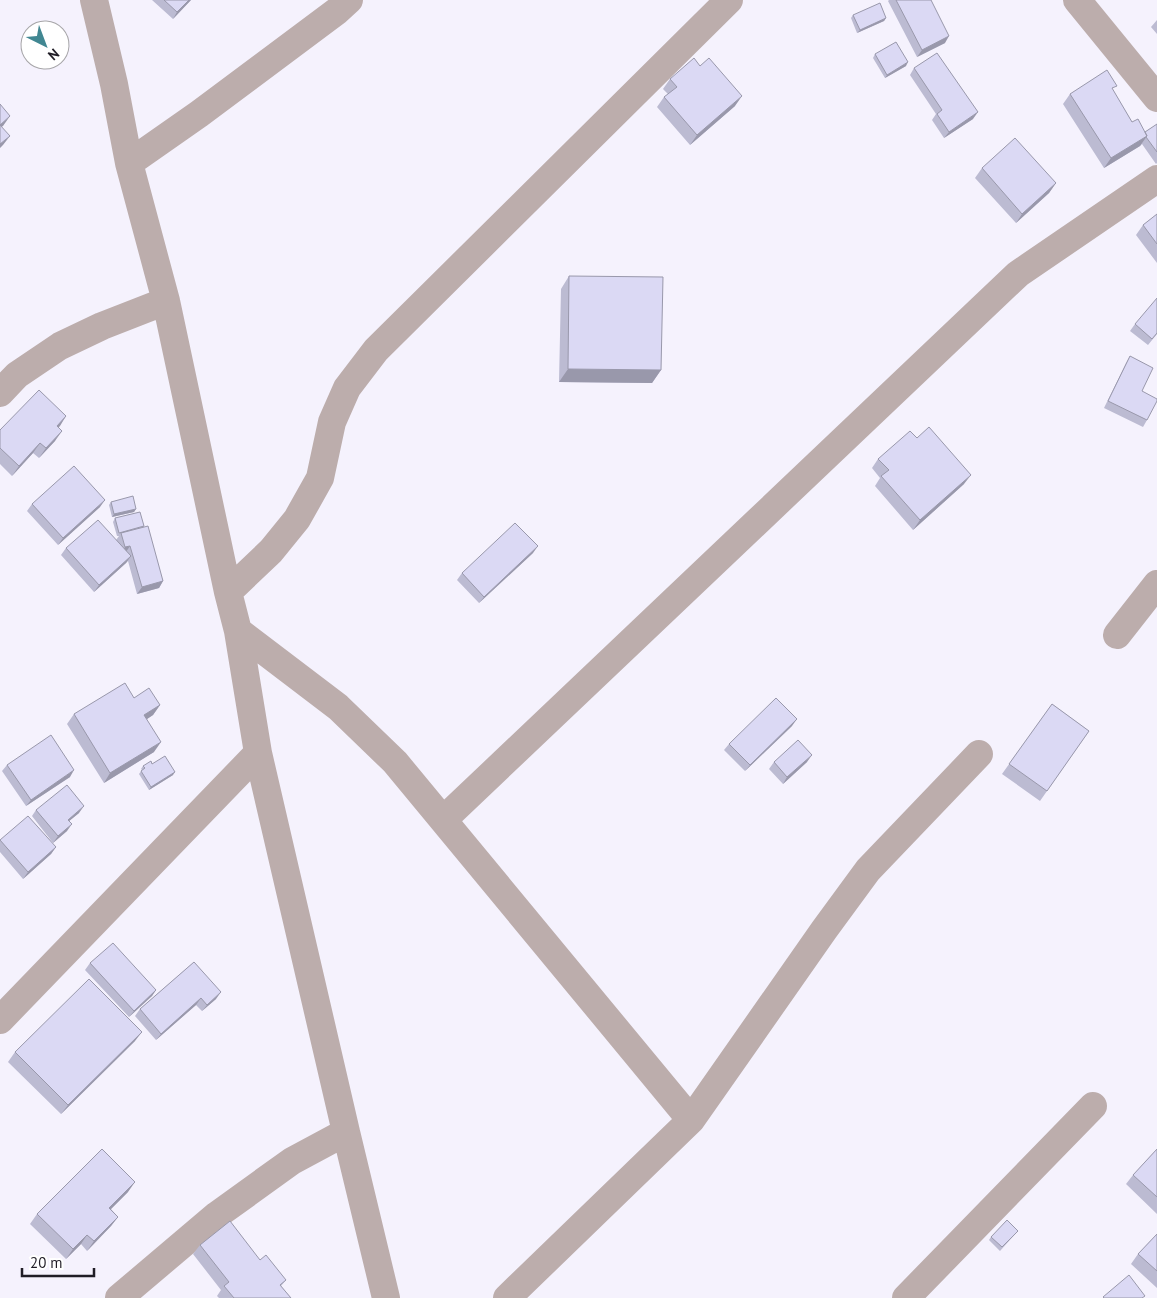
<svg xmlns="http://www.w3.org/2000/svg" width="1157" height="1298" font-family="'PT Sans',sans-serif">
  <rect width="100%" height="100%" fill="#f5f2fd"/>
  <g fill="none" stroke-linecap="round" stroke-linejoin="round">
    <path stroke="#bcadac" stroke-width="28" d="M94,0l20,84 15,79 37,138 62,291 10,39 20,122 88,379 40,166
      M1077,0l80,98
      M129,163l70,-49 138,-103 12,-11
      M0,393l17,-18 43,-29 42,-20 64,-25
      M228,592l43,-41 26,-32 23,-41 12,-56 15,-34 29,-38 353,-350
      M238,631l100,76 57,55 296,358
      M1117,635l40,-51
      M443,820l575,-546 139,-95
      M0,1020l258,-267
      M119,1298l98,-83 75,-54 54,-29
      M507,1298l184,-178 133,-190 44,-60 111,-116
      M906,1298l187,-192"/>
  </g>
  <path fill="#bcbbd2" d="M152,0h39l-18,19z
    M889,0h42l14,43 -28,14 -29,-56z
    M853,15l33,3 -2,3 -27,12 -6,-15z
    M1157,20v14l-6,-7z
    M875,54l31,12 -21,12 -12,-20z
    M700,66l35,40 -45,39 -33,-38 7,-10 4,-3 -5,-5 7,-10z
    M914,68l59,51 -29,19 -12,-18 4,-6 -26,-39z
    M1113,91l19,31 13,10 12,-8v39l-1,1 -14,-20 -2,2 -36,22 -41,-64 7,-10z
    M982,168l74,15 -7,10 -33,30 -41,-45z
    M1157,214v49l-21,-28 7,-10z
    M569,276l92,94 -9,13 -93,-1 2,-93z
    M1135,324l22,10 -9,11 -18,-14z
    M1130,356l12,35 5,29 -4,7 -39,-19 22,-45z
    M66,416l-8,11 -3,14 -16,17 -6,-5 -21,23 -12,-12v-34z
    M917,438l47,46 -51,46 -38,-44 5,-8 -8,-10 6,-9z
    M111,502l25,7 -2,3 -22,5 -3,-12z
    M32,504l68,3 -42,38 -31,-34z
    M115,518l29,8 19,55 -4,7 -22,6 -9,-33 -2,2 -32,29 -33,-37 5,-7 50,-8 3,-4h-2l-4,-14z
    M533,553l-54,50 -22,-23 5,-7z
    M134,698l26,7 -7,10 -6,4 7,33 -50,31 -37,-59 7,-10z
    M1052,704l37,27 -49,70 -38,-27z
    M792,726l-47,45 -21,-21 5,-6z
    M774,762h33l-24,22 -14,-15z
    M7,765l63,12 -44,29 -24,-35z
    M143,766l30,9 -24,15 -10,-16 3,-4 -1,-1z
    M36,810l43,3 -10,8 -2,10 -14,12 -21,-27z
    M0,840l56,7 -5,7 -28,25 -23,-27z
    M194,962l22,37 -14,12 -6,-6 -40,35 -21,-24 5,-7z
    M90,963l66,27 -4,6 -23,21 -44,-47z
    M135,1041l-74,73 -53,-52 7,-10z
    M1157,1149v65l-31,-30 7,-9z
    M128,1192l-17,17 7,8 -7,9 -24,25 -6,-7 -15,15 -36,-35 7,-10z
    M1018,1231l-18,20 -11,-11 2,-3z
    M1157,1234v54l-26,-24 7,-10z
    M200,1245l60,15 26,20 -5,6 10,12h-72l-2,-2 4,-6 -28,-36z"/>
  <path fill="#9998ab" d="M189,0h2l-18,19 4,-7z
    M886,18l-2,3 -27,12 3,-3z
    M949,36l-4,7 -28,14 5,-7z
    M908,62l-2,4 -21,12 2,-3z
    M742,96l-7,10 -45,39 7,-10z
    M978,112l-5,7 -29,19 5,-6z
    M10,116l-7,10 -3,2v-3z
    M10,136l-7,9 -3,3v-4z
    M1147,136l-7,10 -36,22 7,-10z
    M1056,183l-7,10 -33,30 6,-9z
    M568,369l93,1 -9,13 -93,-1z
    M66,416l-6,10 -10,10 7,-10z
    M62,431l-7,10 -16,17 7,-10z
    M40,443l-7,10 -21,23 7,-10z
    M971,475l-7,9 -51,46 7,-10z
    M105,500l-5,7 -42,38 5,-7z
    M136,509l-2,3 -22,5 2,-3z
    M130,546l-4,6 -6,2 5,-7z
    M538,546l-5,7 -54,50 5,-6z
    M131,556l-5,7 -32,29 5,-7z
    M163,581l-4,7 -22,6 5,-7z
    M160,705l-7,10 -15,10 6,-10z
    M797,719l-5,7 -47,45 5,-6z
    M161,742l-7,10 -50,31 6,-10z
    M812,755l-5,7 -24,22 4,-7z
    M74,770l-4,7 -44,29 5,-6z
    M175,772l-2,3 -24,15 2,-3z
    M84,806l-5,7 -16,13 5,-6z
    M72,824l-5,7 -14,12 5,-7z
    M56,847l-5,7 -28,25 5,-7z
    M156,990l-4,6 -23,21 5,-6z
    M221,992l-5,7 -14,12 5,-6z
    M201,998l-5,7 -40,35 5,-6z
    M142,1032l-7,9 -74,73 7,-9z
    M135,1182l-7,10 -26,26 7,-10z
    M118,1217l-7,9 -24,25 7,-10z
    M87,1235l-6,9 -15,15 7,-10z"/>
  <path fill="#dbd9f4" stroke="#9998ab" d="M164,0h25l-12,12z
    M896,0h35l18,36 -27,14z
    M880,3l6,15 -26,12 -7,-15z
    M896,42l12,20 -21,13 -12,-21z
    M937,53l41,59 -29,20 -12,-18 5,-4 -28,-42z
    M694,58l6,8 9,-8 33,38 -45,39 -33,-38 13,-10 -7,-8z
    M1107,70l10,16 -5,2 20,34 6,-3 9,17 -36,22 -41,-64z
    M0,104l10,12 -10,9z
    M1157,124v28l-11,-15 1,-1 -2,-4z
    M0,125l10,11 -10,8z
    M1015,138l41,45 -34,31 -40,-46z
    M1157,214v30l-14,-19z
    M569,276l94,1 -2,93 -93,-1z
    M1157,298v35l-5,6 -17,-15z
    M1130,356l23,12 -11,23 15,8v2l-10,19 -39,-19z
    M39,390l27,26 -9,10 5,5 -16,17 -6,-5 -21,23 -19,-18v-18z
    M929,427l42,48 -51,45 -39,-44 8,-6 -11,-11 32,-28 7,7z
    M74,466l31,34 -42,38 -31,-34z
    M133,496l3,13 -22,5 -3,-12z
    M140,512l4,14 -25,7 -4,-15z
    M98,520l33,36 -32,29 -33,-37z
    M515,523l23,23 -54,51 -22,-24z
    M148,526l15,55 -21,6 -12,-41 -5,1 -4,-14z
    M125,683l9,15 15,-10 11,17 -16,10 17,27 -51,31 -36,-59z
    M776,698l21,21 -47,46 -21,-21z
    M1052,704l37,27 -42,60 -38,-27z
    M51,735l23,35 -43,30 -24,-35z
    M798,740l14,15 -25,22 -13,-15z
    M165,756l10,16 -24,15 -10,-16 4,-3 -2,-2 8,-5 1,3z
    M67,785l17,21 -16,14 4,4 -14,12 -22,-26z
    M28,816l28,31 -28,25 -28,-32z
    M113,943l43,47 -22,21 -44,-48z
    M194,962l27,30 -14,13 -6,-7 -40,36 -21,-25z
    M89,979l53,53 -74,73 -53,-53z
    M102,1149l33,33 -26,26 9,9 -24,24 -7,-6 -14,14 -36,-35z
    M1157,1149v48l-24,-22z
    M1007,1220l11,11 -16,16 -11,-10z
    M230,1221l30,39 6,-5 20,25 -6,5 11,13h-57l-10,-12 5,-4 -29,-37z
    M1157,1234v37l-19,-17z
    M1129,1275l16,21 -3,2h-38l-1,-1z"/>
  <g transform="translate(45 45) rotate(138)"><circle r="24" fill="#ffffff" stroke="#a6a5a8"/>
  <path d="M0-4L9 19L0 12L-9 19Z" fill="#418792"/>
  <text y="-8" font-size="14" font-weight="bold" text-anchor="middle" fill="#201d26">N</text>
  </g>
  <path d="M22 1268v8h72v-8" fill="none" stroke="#201d26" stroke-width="2.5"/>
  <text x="30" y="1268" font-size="15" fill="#201d26" stroke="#ffffff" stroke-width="4" paint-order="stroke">20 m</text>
</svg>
